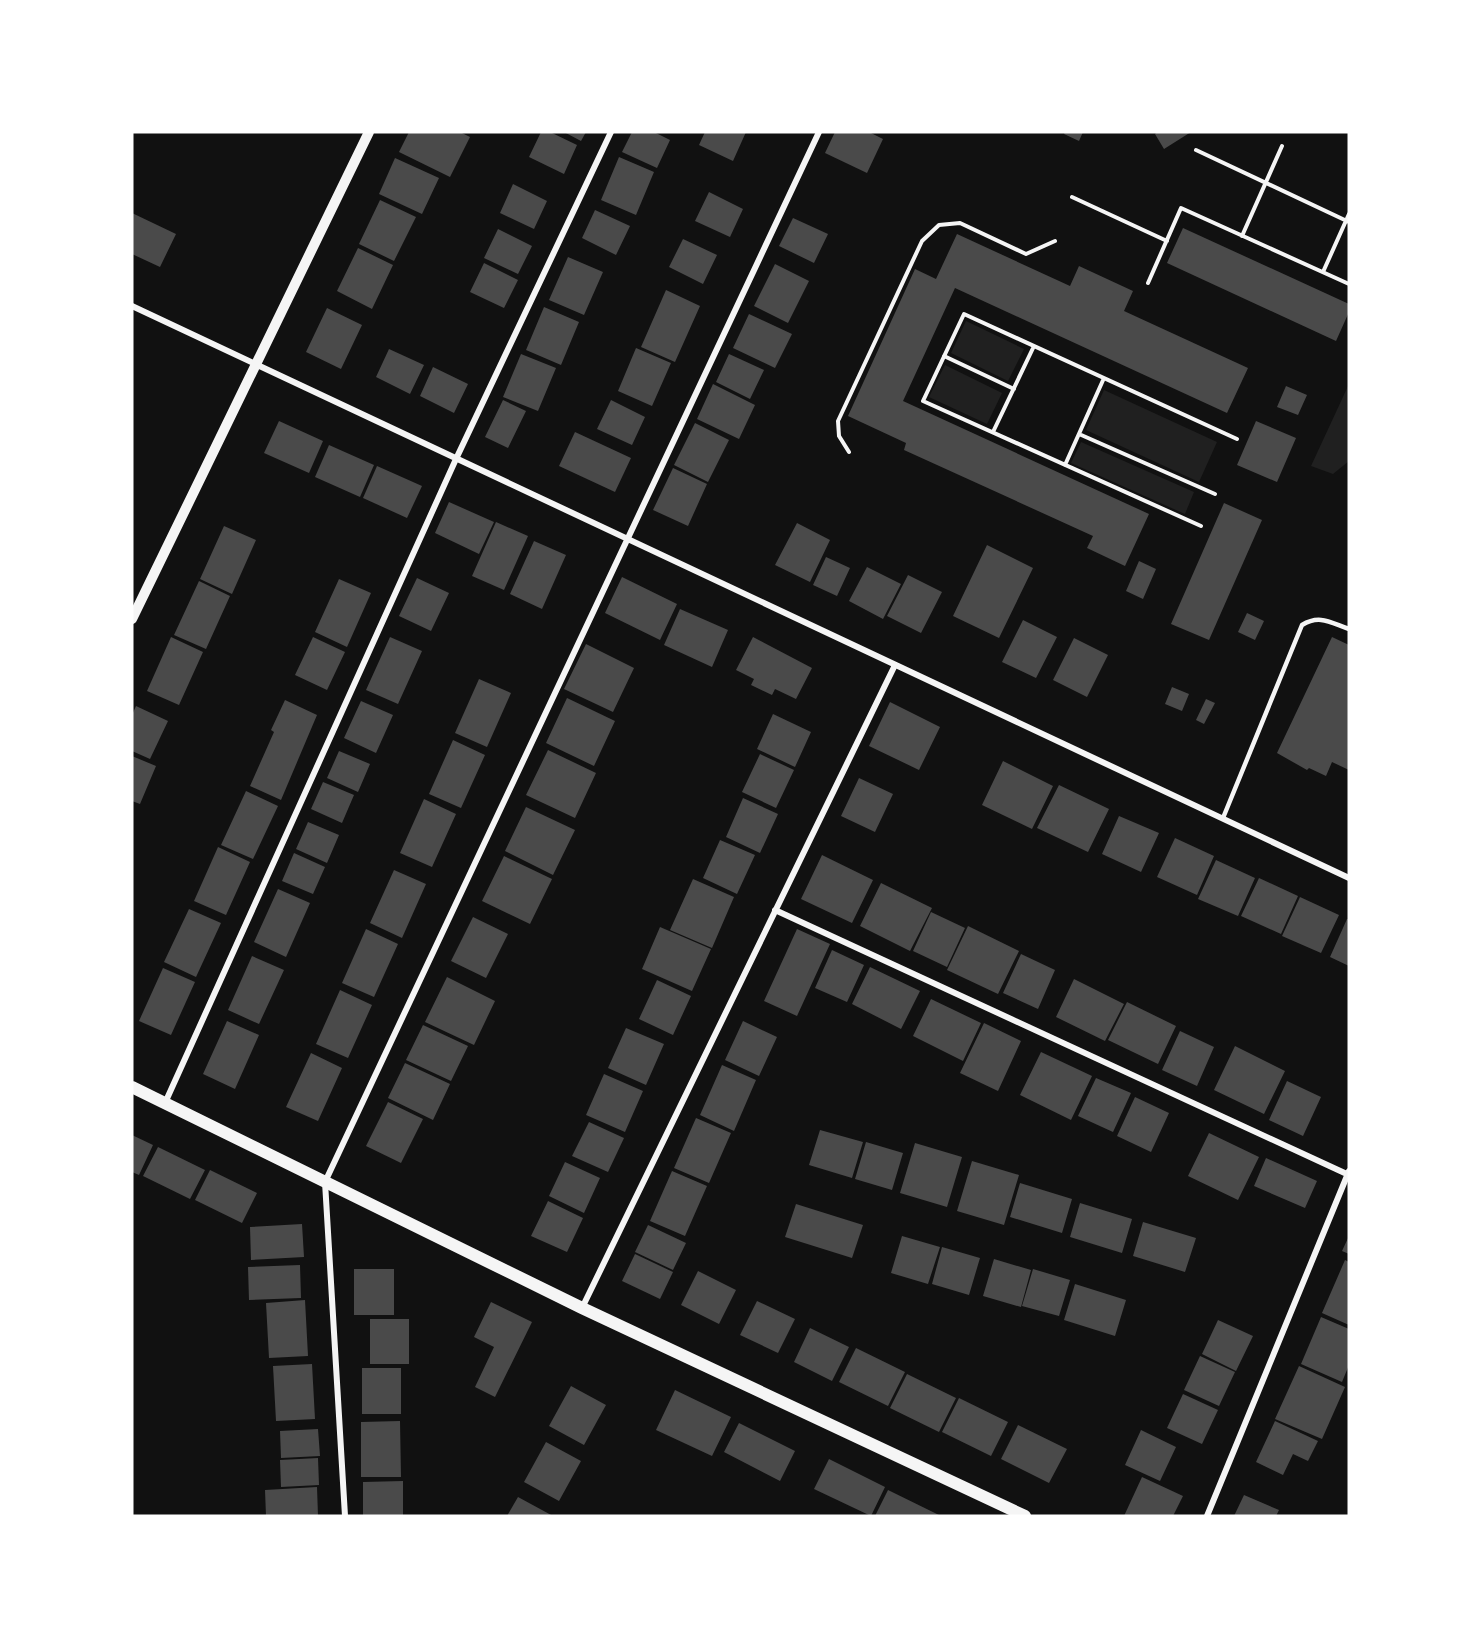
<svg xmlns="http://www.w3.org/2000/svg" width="1481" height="1648" font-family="Barlow,sans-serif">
  <rect width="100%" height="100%" fill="#111"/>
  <path fill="#202020" d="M966,321l58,28 -16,32 -57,-28z
    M945,365l57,28 -15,31 -58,-27z
    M1349,384v77l-16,13 -22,-8z
    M1104,390l113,52 -18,40 -113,-52z
    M1081,442l113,50 -9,22 -114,-51z"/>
  <path fill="#4a4a4a" d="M409,132h51l10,5 -20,40 -51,-25z
    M541,132h9l27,13 -13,29 -35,-17z
    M564,132h22l-5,9z
    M632,132h22l16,8 -13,28 -35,-16z
    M705,132h41l-13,29 -34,-16z
    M835,132h34l14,7 -16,34 -42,-20z
    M1065,132h18l-4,9 -15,-7z
    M1157,132h34l-27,17 -9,-15z
    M619,157l35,15 -18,43 -35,-15z
    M395,158l44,20 -17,36 -43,-20z
    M513,184l34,17 -13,28 -34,-16z
    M709,192l34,17 -13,28 -35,-16z
    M380,200l36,17 -22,44 -35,-17z
    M595,210l35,16 -14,29 -34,-17z
    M132,213l44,21 -16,33 -28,-13z
    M793,218l35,16 -14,29 -35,-17z
    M1183,228l166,76v8l-13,29 -169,-78z
    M498,229l34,17 -14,28 -34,-16z
    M957,234l113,52 9,-20 54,25 -9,20 124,57 -21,45 -272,-125 -52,113 246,113 -24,52 -38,-18 6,-12 -189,-86 2,-7 -58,-27 67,-147 21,10z
    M683,239l34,16 -14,29 -34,-17z
    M358,248l35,17 -21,44 -35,-18z
    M568,257l35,15 -19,43 -35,-15z
    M484,263l34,17 -14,28 -34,-16z
    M775,264l34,17 -21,42 -34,-17z
    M666,290l34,16 -25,56 -34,-15z
    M544,307l35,15 -18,43 -35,-15z
    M327,308l35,17 -21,44 -35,-17z
    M749,314l43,20 -17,34 -42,-20z
    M636,348l35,15 -19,43 -34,-15z
    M389,349l35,16 -14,29 -34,-17z
    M521,354l35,14 -18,43 -35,-14z
    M729,354l35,16 -14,29 -34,-17z
    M433,367l35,17 -14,29 -34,-17z
    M713,384l42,21 -16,34 -42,-20z
    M1286,386l21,9 -9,20 -21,-8z
    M503,400l23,11 -18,37 -23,-11z
    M611,400l34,17 -13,28 -35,-16z
    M279,421l44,20 -14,32 -45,-20z
    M1256,421l40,17 -19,44 -40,-17z
    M695,423l34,17 -21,42 -34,-17z
    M575,432l56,26 -16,34 -56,-26z
    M329,445l45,20 -14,32 -45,-20z
    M377,466l45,20 -15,32 -44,-20z
    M673,468l34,16 -19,42 -35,-16z
    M449,502l45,20 -15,32 -44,-21z
    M1224,503l38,17 -53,120 -38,-16z
    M496,522l32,14 -24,54 -32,-14z
    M797,523l33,17 -20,42 -35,-17z
    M224,526l32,14 -24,54 -32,-15z
    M534,541l32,14 -24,54 -32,-15z
    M987,545l46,23 -34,70 -46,-22z
    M826,557l24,11 -13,28 -24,-11z
    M1139,561l17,8 -13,30 -17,-8z
    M867,567l34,17 -18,35 -34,-18z
    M908,575l34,17 -21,41 -34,-17z
    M622,577l55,27 -17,36 -55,-27z
    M417,578l32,15 -18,38 -32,-15z
    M339,579l32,14 -24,54 -32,-15z
    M199,581l31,15 -24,53 -32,-14z
    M680,609l48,21 -16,37 -48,-22z
    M1247,613l17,8 -9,19 -17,-8z
    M1023,620l34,17 -21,41 -34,-16z
    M171,637l32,15 -24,53 -32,-14z
    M313,637l32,15 -18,38 -32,-15z
    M390,637l32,14 -24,53 -32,-14z
    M753,637l59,31 -16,31 -21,-10 -3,6 -21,-10 3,-6 -18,-9z
    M1332,637l17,8v125l-17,-8 -6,14 -17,-8 -2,2 -30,-17z
    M1074,638l34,17 -21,42 -34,-17z
    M586,644l48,24 -21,44 -49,-23z
    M479,679l32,14 -24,54 -32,-14z
    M1172,687l17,7 -7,17 -17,-7z
    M567,698l48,23 -21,45 -48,-23z
    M1206,699l9,4 -11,21 -8,-4z
    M285,700l32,15 -36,85 -31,-14 24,-54 -3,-2z
    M361,701l32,14 -17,38 -32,-15z
    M890,702l50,25 -21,43 -50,-24z
    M136,706l32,15 -18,38 -18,-8v-36z
    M773,714l38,18 -16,35 -38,-18z
    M453,740l32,15 -24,53 -32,-14z
    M548,750l48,23 -21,45 -49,-23z
    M339,751l31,13 -12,28 -31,-14z
    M760,754l34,16 -18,38 -34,-16z
    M132,756l24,10 -16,38 -8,-3z
    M1003,761l50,25 -21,43 -50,-24z
    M859,778l34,16 -18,38 -34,-16z
    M323,782l31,13 -12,28 -31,-14z
    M1059,785l50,24 -21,43 -51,-24z
    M246,791l32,15 -25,53 -32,-14z
    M743,798l35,16 -18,39 -34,-16z
    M424,799l32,15 -24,53 -32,-14z
    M526,807l49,23 -22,45 -48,-24z
    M1119,816l40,17 -18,39 -39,-18z
    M308,822l31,13 -12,28 -31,-14z
    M1175,838l39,18 -17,39 -40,-18z
    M720,840l35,15 -18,39 -34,-16z
    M218,847l32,15 -24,53 -32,-14z
    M294,853l31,14 -12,27 -31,-13z
    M822,855l51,25 -21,43 -51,-24z
    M504,856l48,23 -22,45 -48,-23z
    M1216,860l39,18 -17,38 -40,-17z
    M394,870l32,14 -24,54 -32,-15z
    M1259,878l39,18 -17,38 -40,-18z
    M693,879l41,18 -22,51 -42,-18z
    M881,883l51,25 -22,43 -50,-25z
    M278,889l32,14 -24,54 -32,-15z
    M1300,897l39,18 -18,38 -39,-17z
    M189,909l32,14 -25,54 -32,-15z
    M931,912l34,16 -18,39 -34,-16z
    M473,917l35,17 -22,44 -35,-17z
    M1347,919h2v47l-19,-9z
    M968,926l51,25 -21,43 -51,-24z
    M660,927l51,22 -19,42 -50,-22z
    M366,929l32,15 -24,53 -32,-14z
    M797,929l33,15 -33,72 -33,-15z
    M832,950l32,15 -17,37 -32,-14z
    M1021,954l34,16 -17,39 -35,-16z
    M252,956l32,14 -25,54 -31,-14z
    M870,967l50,24 -19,38 -49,-25z
    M163,968l32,14 -24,53 -32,-14z
    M447,977l48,24 -21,44 -49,-23z
    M1074,979l50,25 -19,37 -49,-24z
    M657,980l34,16 -18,39 -34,-16z
    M340,990l32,15 -24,53 -32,-14z
    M931,999l50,24 -18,38 -50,-25z
    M1127,1002l49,24 -18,38 -50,-24z
    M227,1021l32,14 -24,54 -32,-15z
    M743,1021l34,16 -18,39 -34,-16z
    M984,1023l37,18 -23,50 -38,-18z
    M423,1025l45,21 -17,35 -45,-21z
    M626,1028l38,16 -18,41 -38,-17z
    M1180,1031l34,16 -17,39 -35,-16z
    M1235,1046l50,25 -21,43 -50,-24z
    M1041,1052l51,24 -21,44 -51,-25z
    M311,1053l31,15 -24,53 -32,-14z
    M405,1063l45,21 -17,36 -45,-22z
    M722,1065l34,15 -22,51 -34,-16z
    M604,1074l39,17 -18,41 -39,-17z
    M1096,1078l35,15 -18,39 -35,-16z
    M1287,1081l34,16 -18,39 -34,-16z
    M1135,1097l34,16 -18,39 -34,-16z
    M388,1102l35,17 -22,44 -35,-17z
    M696,1118l35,15 -22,50 -35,-15z
    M589,1122l35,16 -16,34 -36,-16z
    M820,1130l43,12 -11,36 -43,-13z
    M1209,1133l50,24 -21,43 -50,-24z
    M132,1135l21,10 -14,30 -7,-3z
    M866,1142l37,11 -11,37 -37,-11z
    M915,1143l47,14 -15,50 -47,-14z
    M158,1147l47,23 -15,29 -47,-23z
    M1266,1158l51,23 -12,27 -51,-22z
    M972,1161l47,14 -15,50 -47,-14z
    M565,1162l35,16 -16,35 -35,-17z
    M210,1170l47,23 -15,30 -47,-23z
    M672,1171l35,15 -22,50 -35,-15z
    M1020,1183l52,16 -10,34 -52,-16z
    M548,1201l35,17 -16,34 -36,-16z
    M1080,1203l52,16 -10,34 -52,-16z
    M796,1204l67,21 -11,33 -67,-21z
    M1143,1222l53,16 -11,34 -52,-16z
    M302,1224l2,33 -53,3 -1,-33z
    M648,1225l38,18 -13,27 -38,-18z
    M902,1236l38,11 -12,37 -37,-11z
    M1349,1236v18l-7,-3z
    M942,1247l38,11 -11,37 -37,-11z
    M635,1254l38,18 -13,27 -38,-18z
    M994,1259l37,11 -10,37 -38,-11z
    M1345,1260l4,2v63l-27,-12z
    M300,1265l1,33 -52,2 -1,-33z
    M354,1269h40v46h-40z
    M1033,1269l37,11 -11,36 -37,-10z
    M698,1271l38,19 -17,34 -38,-19z
    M1075,1284l51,16 -11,36 -51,-16z
    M305,1300l3,56 -39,2 -3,-55z
    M757,1301l38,18 -17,34 -38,-18z
    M491,1302l41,20 -37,75 -20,-10 19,-40 -20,-10z
    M1321,1317l28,12v36l-7,17 -41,-18z
    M370,1319h39v45h-39z
    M1218,1320l35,16 -17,35 -34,-17z
    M810,1328l39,19 -17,34 -38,-19z
    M856,1348l49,24 -17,34 -49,-24z
    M1200,1356l35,16 -16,34 -35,-16z
    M312,1364l3,55 -39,2 -3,-55z
    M1299,1366l46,21 -23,52 -47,-20z
    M362,1368h39v46h-39z
    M907,1374l49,24 -17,34 -49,-24z
    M571,1386l35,19 -22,40 -35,-19z
    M675,1390l56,27 -19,39 -56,-26z
    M1183,1394l35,16 -16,34 -35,-16z
    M959,1398l49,24 -17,34 -49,-24z
    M400,1421l1,56h-40v-55z
    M1275,1421l43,20 -10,20 -15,-7 -10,21 -27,-13z
    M739,1423l56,28 -15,30 -56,-29z
    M1018,1425l49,24 -18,34 -48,-24z
    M318,1429l2,27 -39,2 -1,-27z
    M1141,1430l35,17 -16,34 -35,-16z
    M546,1442l35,19 -22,40 -35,-19z
    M318,1458l1,27 -38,2 -1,-27z
    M829,1459l56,28 -14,29 -57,-27z
    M1142,1477l41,19 -10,20h-49z
    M403,1481v35h-40v-34z
    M317,1487l1,29h-52l-1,-26z
    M888,1490l53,26h-66z
    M1244,1495l35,15 -3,6h-42z
    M518,1497l35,19h-46z"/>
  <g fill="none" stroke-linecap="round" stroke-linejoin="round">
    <path stroke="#f5f5f5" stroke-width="4" d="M1196,150l153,72
      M1072,197l95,44
      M1242,236l40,-90
      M1323,272l26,-58
      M1148,283l33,-75 168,76
      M944,356l70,33
      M993,432l41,-86
      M1079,434l136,60
      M849,452l-10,-16 -1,-15 84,-180 17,-16 21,-2 66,31 29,-13
      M1065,465l39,-87
      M1201,526l-278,-125 41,-87 273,125"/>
    <path stroke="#f5f5f5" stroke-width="4.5" d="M1223,818l79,-193c18,-11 29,-2 47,4"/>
    <path stroke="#f5f5f5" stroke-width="6" d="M132,306l1217,572
      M775,910l574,265
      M165,1103l291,-644 155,-327
      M582,1308l313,-643
      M345,1516l-20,-334 494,-1050
      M1207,1516l142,-345"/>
    <path stroke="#f5f5f5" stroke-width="10" d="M132,619l237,-487"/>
    <path stroke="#f5f5f5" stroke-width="12" d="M132,1087l450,221 443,208"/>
  </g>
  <rect width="1481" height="1648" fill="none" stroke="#ffffff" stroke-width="267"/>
</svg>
